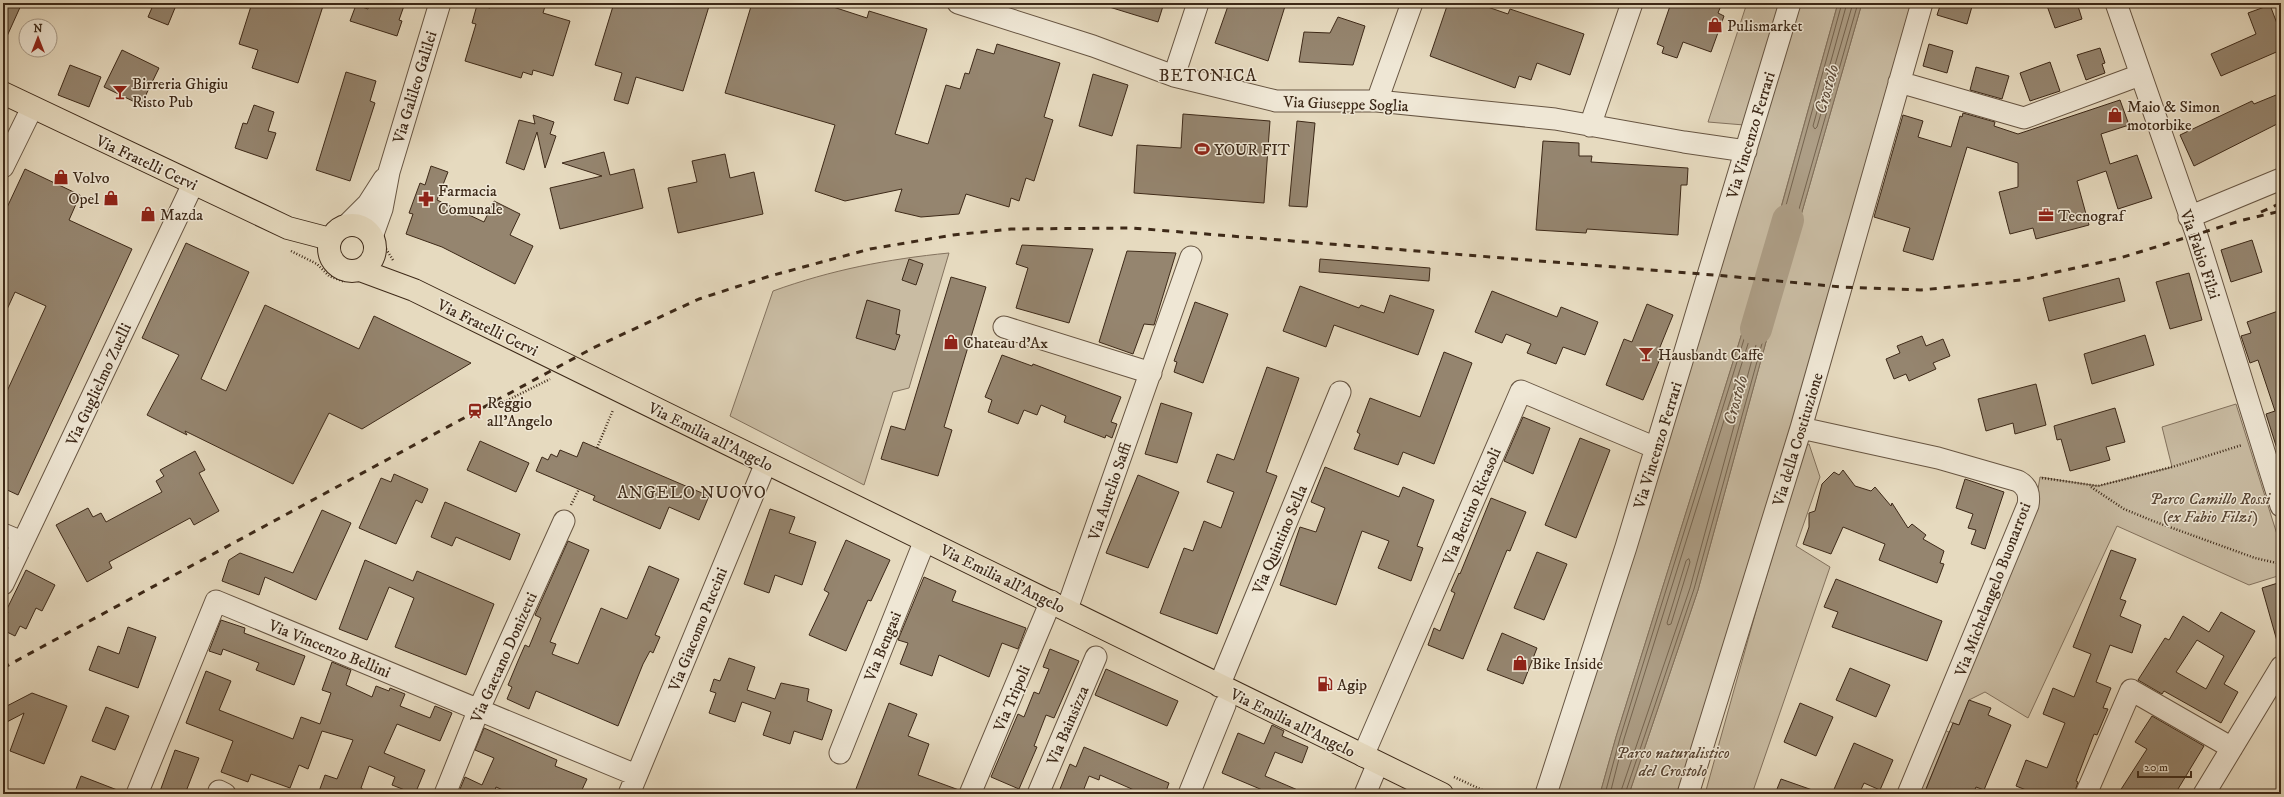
<svg xmlns="http://www.w3.org/2000/svg" width="2284" height="797" font-family="'IM FELL DW Pica',serif">
  <rect width="100%" height="100%" fill="#e6dabf"/>
  <filter id="stains"><feTurbulence type="fractalNoise" baseFrequency=".005" numOctaves="4"/><feColorMatrix values="0 0 0 0 .2 0 0 0 0 .09 0 0 0 0 .02 0 0 0 .5 -.17"/></filter>
  <radialGradient id="worn" r=".72"><stop offset=".6" stop-color="#630" stop-opacity="0"/><stop offset="1" stop-color="#630" stop-opacity=".3"/></radialGradient>
  <path fill="#c9bca3" stroke="#83725e" d="M1747,3h34l-37,122 -36,-3z
    M1790,3h48l-72,258 21,3 75,-261h60l-226,791h-67l69,-204 83,-303 -24,-2 -141,452 -16,57h-54z
    M949,253l-40,135 -16,4 -29,93 -134,-69 43,-125c58,-21 115,-32 176,-38z
    M2236,404l45,143v28l-32,10 -132,-59 -89,192 -43,-26 -16,8 -10,25 -11,-4 -4,9 5,2 -25,62h-11l125,-305 2,-12 58,9 74,-19 -10,-40z
    M1809,444l11,33 -24,69 34,21 -78,227h-47l53,-190 48,-158z"/>
  <path fill="#ad9e86" stroke="#806f5a" d="M1838,3h24l-75,261 -21,-2z
    M1757,285l24,2 -83,303 -69,204h-29l16,-57z"/>
  <g fill="none" stroke-linecap="round" stroke-linejoin="round">
    <path stroke="#75644f" stroke-width="1" d="M1842,3l-70,253 1,2h12l73,-255
      M1847,3l-34,123 2,3 2,-2 36,-124
      M1689,559l1,3 -19,62 -3,1 -1,-2 19,-62z
      M1605,794l15,-56 139,-447 15,-1 2,3 -82,296 -69,205
      M1610,794l14,-55 139,-443 5,-1 1,2 -79,291 -70,206"/>
    <path stroke="#ad9e86" stroke-width="32" d="M1756,329l32,-109"/>
  </g>
  <path fill="#95856f" stroke="#3d2918" fill-rule="evenodd" d="M3,3h19l-19,42z
    M154,3h23l-9,22 -20,-8z
    M252,3h72l-26,80 -46,-15 6,-18 -19,-6z
    M370,3h35l-6,17 3,1 -5,15 -47,-15 6,-16 12,4z
    M491,3h19l13,4 1,-4h22l-3,10 27,8 -17,55 -20,-6 -1,5 -9,-3 -2,6 -56,-17 11,-37 -4,-1 5,-18 13,3z
    M614,3h96l-27,88 -47,-14 -8,27 -14,-4 8,-27 -27,-8z
    M752,3h69l46,15 2,-7 58,18 -32,105 33,10 18,-59 14,4 5,-16 4,1 8,-25 17,5 3,-10 63,19 -16,54 9,3 -19,61 -8,-3 -7,23 -8,-3 -2,9 -43,-13 -7,20 -38,3 -26,-6 7,-22 -57,12 -30,-10 20,-66 -110,-32z
    M1107,3h57l-6,19 -52,-16z
    M1229,3h57l-18,58 -53,-18z
    M1448,3h28l32,11 2,-5 74,25 -14,41 -33,-12 -6,17 -12,-4 -4,12 -85,-32z
    M1671,3h51l-4,10 6,3 -13,36 -28,-10 -6,16 -15,-5 2,-6 -7,-3z
    M1941,3h32l-6,21 -30,-9z
    M2046,3h31l5,16 -27,9z
    M2270,5l11,29v16l-60,26 -10,-22 45,-20 -8,-21z
    M1338,17l27,9 -12,39 -54,-3 5,-30 26,1z
    M1929,44l24,7 -6,22 -24,-7z
    M2100,48l5,15 -3,1 3,9 -19,7 -9,-25z
    M122,50l37,18 -18,37 -37,-18z
    M2050,62l10,29 -30,10 -10,-28z
    M70,65l31,12 -12,30 -31,-12z
    M1976,67l33,9 -7,23 -32,-9z
    M346,72l30,9 -6,20 5,2 -25,78 -34,-11z
    M1093,74l35,11 -16,51 -33,-10z
    M2281,93v29l-87,44 -14,-31 72,-34 2,3z
    M2120,100l9,25 -28,9 9,30 27,-9 15,43 -34,11 -12,-38 -29,10 12,44 -53,14 -3,-11 -23,6 -11,-42 19,-5v-24l-51,-16 -34,113 -30,-9 7,-23 -36,-11 29,-102 20,6 -5,16 33,10 9,-31 2,1 1,-4 32,9 -1,4 24,8z
    M254,105l20,7 -6,19 8,2 -9,26 -32,-11 8,-25 4,1z
    M1183,114l87,7 -6,82 -130,-10 3,-48 44,3z
    M533,115l21,7 -4,12 6,2 -11,32 -8,-36 -13,38 -18,-7 13,-43 16,4z
    M1297,121l18,2 -8,84 -18,-1z
    M1543,141l36,2v13h13l-1,6 97,6 -1,17h-6l-3,50 -91,-6 -1,4 -50,-3z
    M604,152l6,23 24,-6 9,39 -83,21 -10,-41 52,-12 -40,-13z
    M725,154l5,24 24,-6 9,42 -85,19 -10,-45 29,-6 -5,-21z
    M431,166l17,6 -11,28 47,22 10,-21 26,13 -10,21 23,11 -18,38 -73,-37 -36,-13 7,-20 -4,-1 11,-30 5,2z
    M25,169l55,26 -11,25 63,29 -114,246 -15,-7v-88l43,-94 -31,-14 -12,26v-102z
    M2252,240l10,32 -31,10 -10,-32z
    M186,243l63,29 -48,107 25,12 39,-86 94,44 15,-33 97,47 -109,66 -33,-16 -36,71 -108,-53 2,4 -40,-20 32,-60 -37,-17z
    M1022,245l71,4 -24,74 -53,-15 12,-40 -12,-4z
    M1127,251l49,2 -22,72 -10,-1 -11,30 -34,-12z
    M909,259l14,5 -7,21 -14,-5z
    M1320,259l110,9 -1,13 -110,-9z
    M2189,273l13,47 -32,9 -14,-47z
    M951,277l35,10 -42,140 8,3 -14,46 -57,-17 10,-33 14,4z
    M2119,278l6,23 -76,20 -6,-23z
    M1300,286l59,22 2,-3 23,8 6,-18 44,15 -16,45 -84,-30 -8,22 -43,-16z
    M1492,291l65,26 4,-10 37,15 -13,33 -22,-8 -7,17 -29,-11 4,-9 -25,-10 -4,9 -27,-11z
    M867,300l33,10 -4,24 4,1 -5,15 -39,-12z
    M1195,302l33,12 -25,69 -29,-11 3,-10 -3,-1z
    M1647,304l26,11 -15,37 4,2 -19,46 -37,-15 18,-46 8,3z
    M2281,310v142h-3l-12,-38 9,-3 -17,-51 -8,3 -9,-27 10,-3 -4,-11z
    M2145,335l9,30 -62,19 -8,-30z
    M1922,336l4,10 17,-7 7,17 -17,7 3,6 -27,12 -3,-7 -12,5 -8,-20 14,-6 -3,-7z
    M1444,352l28,11 -38,101 -31,-12 -5,13 -44,-16 6,-15 -3,-2 13,-34 50,19z
    M1002,355l30,11 1,-2 88,33 -10,25 6,2 -5,14 -6,-3 -1,3 -41,-16 2,-6 -25,-11 -4,10 -13,-5 -6,14 -30,-12 4,-12 -7,-3z
    M1267,367l32,11 -33,94 11,4 -60,158 -57,-21 24,-65 9,3 11,-30 17,7 13,-36 -27,-10 10,-28 17,6z
    M2036,384l10,41 -31,9 -2,-11 -27,8 -8,-32z
    M1161,403l31,10 -15,50 -32,-9z
    M2115,408l10,34 -19,5 4,13 -40,11 -9,-32 -4,1 -3,-14z
    M1523,417l27,11 -17,46 -29,-13z
    M1580,438l30,12 -34,88 -31,-13z
    M480,441l49,22 -13,29 -49,-22z
    M583,442l126,54 -10,24 -30,-13 -9,22 -67,-29 2,-4 -59,-25 6,-14 6,3 3,-6 6,3 3,-7 17,7z
    M195,451l10,19 -6,3 20,38 -25,14 -4,-7 -81,44 3,6 -25,14 -31,-57 32,-17 5,9 8,-4 5,9 56,-30 -6,-11 8,-5 -4,-6z
    M1325,467l74,30 4,-10 31,13 -17,46 6,2 -12,33 -33,-13 11,-27 -27,-10 -26,74 -56,-20 20,-58 16,5 9,-24 -14,-6z
    M1843,470l12,16 16,5 4,-4 16,19 1,-3 16,25 4,-4 14,11 -3,4 21,12 -4,12 4,1 -7,19 -58,-23 6,-16 -42,-17 -12,27 -28,-10 6,-17v-14l6,-2 7,-27 12,-12 5,3z
    M394,474l34,15 -6,14 -6,-3 -20,44 -37,-16 22,-50 10,4z
    M1138,475l41,17 -31,76 -42,-15z
    M1965,479l39,13 -19,57 -14,-5 5,-14 -8,-2 5,-14 -17,-6z
    M1491,498l35,14 -16,39 -3,-1 -44,109 -35,-14 6,-17 6,3 15,-38 -4,-2 8,-18 1,1z
    M445,502l75,32 -10,26 -54,-23 -4,9 -21,-9z
    M770,509l25,8 -6,16 27,9 -14,43 -27,-10 -6,18 -25,-9z
    M322,510l29,13 -35,77 -51,-23 -6,18 -37,-14 7,-21 11,-7 53,20z
    M846,540l44,20 -19,41 -3,-1 -22,51 -37,-16 20,-42 -5,-3z
    M568,541l21,9 -39,92 6,2 -4,10 26,10 23,-56 26,11 22,-53 30,13 -24,56 5,2 -7,16 -3,-2 -7,13 -25,62 -82,-35 -7,18 -22,-10 5,-12 -4,-2 10,-24 7,-16 4,2 12,-29 -6,-3z
    M2111,550l25,9 -16,40 6,2 -6,15 21,9 -9,28 -22,-8 -14,37 15,6 -8,20 5,1 -11,26 -3,-1 -18,47 2,1 -4,12h-38l-20,-8 10,-26 21,8 18,-45 -22,-9 10,-26 21,9 17,-43 -18,-7z
    M1537,552l30,12 -23,56 -30,-12z
    M365,560l48,21 4,-10 77,33 -28,71 -71,-28 19,-49 -25,-11 -22,53 -28,-11z
    M26,570l29,15 -13,26 -6,-3 -10,21 -6,-3 -5,10 -12,-6v-9l5,-9 -2,-1z
    M924,577l32,14 -4,10 74,27 -8,21 -16,-6 -13,34 -50,-22 -7,21 -32,-12 8,-21 -10,-3z
    M1836,579l106,42 -15,40 -95,-34 6,-15 -14,-5z
    M2281,582v58l-4,1 -15,-53z
    M2221,612l34,19 -31,53 14,8 -17,31 -57,-32 -2,3 -24,-14 27,-42 4,2 14,-24 26,16zM2197,640l27,16 -18,33 -30,-17z
    M221,620l24,8 -1,5 61,23 -11,29 -38,-15 3,-7 -36,-14 -2,6 -12,-4z
    M128,627l28,10 -18,51 -49,-18 9,-24 21,8z
    M1502,633l35,15 -14,36 -36,-14z
    M1050,649l29,12 -25,57 -8,-3 -12,31 3,1 -18,42 -28,-12 27,-63 6,3 10,-25 5,2 10,-25 -6,-2z
    M729,658l26,9 -8,23 28,9 6,-16 28,6 -2,12 25,9 -10,30 -28,-9 -4,13 -27,-9 8,-23 -29,-10 -7,20 -26,-9 7,-20 -6,-2 4,-12 6,2z
    M332,662l19,8 -5,15 26,12 4,-11 13,5 1,-3 15,6 -5,12 30,12 5,-12 17,7 -12,28 -43,-17 -13,29 41,17 -10,24 -23,-9 3,-8 -26,-11 -8,22 10,6h-53l7,-19 12,4 16,-39 -31,-9 -14,38 -9,-4 -9,23 -39,-14 -3,8 -27,-10 12,-31 -47,-18 20,-52 25,10 -12,29 74,29 8,-22 19,7 11,-31 -9,-3z
    M1850,668l40,17 -14,32 -40,-17z
    M1106,669l72,32 -11,25 -72,-31z
    M32,693l35,13 -23,58 -34,-13 14,-38 -21,11v-16z
    M1969,700l22,8 -3,7 23,10 -27,65 -8,-3 -3,7h-49l29,-71 6,2z
    M889,703l28,11 -9,22 21,8 -11,31 41,15 -1,4h-104z
    M1800,703l33,14 -17,39 -32,-14z
    M106,707l23,9 -14,34 -23,-9z
    M2152,716l52,30 -29,48h-57l29,-45 -12,-7z
    M1272,725l12,6 -2,5 26,11 -6,16 -27,-11 -10,24 42,18h-35l-50,-21 16,-40 26,11z
    M484,728l73,32 -2,6 32,13 -7,15h-68l-16,-7 -1,3 8,4h-45l7,-17 17,8 12,-27 -19,-8z
    M1854,743l39,17 -13,30 -16,-7 -5,11h-27z
    M1084,747l85,36 -4,11h-22l-43,-19 -1,5 -10,-4 -7,18h-24l12,-30 6,3z
    M175,750l24,8 -14,36h-26z
    M81,776l44,17v1h-51z
    M1781,779l37,13 -1,2h-42z"/>
  <g fill="none" stroke-linecap="round" stroke-linejoin="round">
    <g stroke="#675542" stroke-width="23">
      <path id="minor" d="M958,3l135,43 81,30 102,25h101l178,18 129,23 62,9
        M2116,3l81,233 84,270
        M1174,76l24,-73
        M1899,82l125,36 116,-43
        M1377,101l35,-98
        M1590,126l42,-123
        M3,167l29,-59
        M2189,217l92,-38
        M347,225l21,-21 16,-25
        M372,237l10,-28 7,-37 51,-169
        M1004,327l147,46
        M1801,428l137,30 80,23c9,5 12,13 10,24l-120,289
        M3,534l19,8
        M3,584l190,-400
        M1067,609l124,-352
        M1219,686l121,-294
        M840,753l85,-213
        M1363,756l158,-365 135,57
        M219,791l6,3
        M137,794l79,-193 420,174
        M445,794l34,-85 85,-188
        M629,794l137,-331
        M970,794l81,-193
        M1038,794l58,-137
        M1189,794l36,-89
        M1365,794l13,-31
        M1546,794l80,-247 164,-544
        M1688,794l113,-366 121,-425
        M2086,794l45,-104 101,58
        M2204,794l77,-127"/>
    </g>
    <g stroke="#3d2918" stroke-width="24">
      <path id="major" d="M3,93l285,135 42,11
        M329 248a23 23 0 1 1 46 0a23 23 0 1 1-46 0Z
        M360,270l54,20 1028,504"/>
    </g>
    <path stroke="#3d2918" stroke-width="2.5" stroke-dasharray="1 2" stroke-linecap="butt" d="M386,249l7,11
      M291,251l26,13 12,12 16,6
      M504,402l46,-23
      M597,448l16,-38
      M2042,478l56,8 74,-19 70,-22
      M2091,487l33,22 29,12 102,37 26,6
      M571,505l8,-16
      M1454,777l37,17"/>
    <use href="#minor" stroke="#efe7d5" stroke-width="21"/>
    <use href="#major" stroke="#e6dabf" stroke-width="22"/>
    <path stroke="#3d2918" stroke-width="3" stroke-dasharray="7 7" stroke-linecap="butt" d="M2261,212l20,-9
      M3,668l590,-320 106,-49 71,-23 100,-27 83,-14 58,-6 121,-1 594,48 115,11 80,3 100,-10 99,-22 123,-38 38,-9"/>
  </g>
  <defs>
    <g id="shop-bare" transform="scale(1.2)"><path d="M-5-2.5h2.3a2.7 3.5 0 0 1 5.4 0H5L5.5 6h-11ZM-1.5-2.5h3a1.5 2.3 0 0 0-3 0Z" fill="#8f2418" stroke="#efe7d5" stroke-width="2.5" paint-order="stroke"/></g>
    <g id="bar-bare" transform="scale(1.2)"><path d="M-6-5H6L.8 .8V4.5H3.5V6h-7V4.5H-.8V.8Z" fill="#8f2418" stroke="#efe7d5" stroke-width="2.5" paint-order="stroke"/></g>
    <g id="stadium-bare" transform="scale(1.2)"><path d="M0-5a6.5 5 0 1 0 0 10a6.5 5 0 1 0 0-10ZM-3.5-1.8h7v3.6h-7Z" fill="#8f2418" stroke="#efe7d5" stroke-width="2.5" paint-order="stroke"/></g>
    <g id="pharmacy-bare" transform="scale(1.2)"><path d="M-2-6h4v4h4v4h-4v4h-4v-4h-4v-4h4Z" fill="#8f2418" stroke="#efe7d5" stroke-width="2.5" paint-order="stroke"/></g>
    <g id="office-bare" transform="scale(1.2)"><path d="M-6-3h4V-5.5h4V-3h4V5H-6ZM-1-4.5V-3h2v-1.5ZM-6 0V1H6V0Z" fill="#8f2418" stroke="#efe7d5" stroke-width="2.5" paint-order="stroke"/></g>
    <g id="station-bare" transform="scale(1.2)"><path d="M-3-6H3Q5-6 5-4V2Q5 4 3 4L4.5 6H3L1.5 4h-3L-3 6H-4.5L-3 4Q-5 4-5 2V-4Q-5-6-3-6ZM-3.5-4v3h7v-3ZM-3.5 1v1.5H-2V1ZM2 1v1.5H3.5V1Z" fill="#8f2418" stroke="#efe7d5" stroke-width="2.5" paint-order="stroke"/></g>
    <g id="fuel-bare" transform="scale(1.2)"><path d="M-5.5-6h7V0h2V4h1.3V-2.5L3-4.5l.8-.8L6-3V5H2.5V1h-1V6h-7ZM-4.2-4.7v3.2H.2V-4.7Z" fill="#8f2418" stroke="#efe7d5" stroke-width="2.5" paint-order="stroke"/></g>
  </defs>
  <g fill-rule="evenodd">
    <use href="#shop-bare" x="1715" y="25"/>
    <use href="#bar-bare" x="120" y="92"/>
    <use href="#shop-bare" x="2115" y="115"/>
    <use href="#stadium-bare" x="1202" y="149"/>
    <use href="#shop-bare" x="61" y="177"/>
    <use href="#shop-bare" x="111" y="198"/>
    <use href="#pharmacy-bare" x="426" y="199"/>
    <use href="#shop-bare" x="148" y="214"/>
    <use href="#office-bare" x="2046" y="215"/>
    <use href="#shop-bare" x="951" y="342"/>
    <use href="#bar-bare" x="1646" y="354"/>
    <use href="#station-bare" x="475" y="411"/>
    <use href="#shop-bare" x="1520" y="663"/>
    <use href="#fuel-bare" x="1325" y="684"/>
  </g>
  <g text-anchor="middle" stroke-width="3" stroke-linejoin="round" paint-order="stroke">
    <g font-size="16" fill="#3d2918" stroke="#efe7d5" text-anchor="start">
      <text x="1727" y="31">Pulismarket</text>
      <text x="132" y="89">Birreria Ghigiu<tspan x="132" dy="18">Risto Pub</tspan></text>
      <text x="2127" y="112">Maio &amp; Simon<tspan x="2127" dy="18">motorbike</tspan></text>
      <text x="1214" y="155">YOUR FIT</text>
      <text x="73" y="183">Volvo</text>
      <text x="438" y="196">Farmacia<tspan x="438" dy="18">Comunale</tspan></text>
      <text x="99" y="204" text-anchor="end">Opel</text>
      <text x="160" y="220">Mazda</text>
      <text x="2058" y="221">Tecnograf</text>
      <text x="963" y="348">Chateau d'Ax</text>
      <text x="1658" y="360">Hausbandt Caffe</text>
      <text x="487" y="408">Reggio<tspan x="487" dy="18">all’Angelo</tspan></text>
      <text x="1532" y="669">Bike Inside</text>
      <text x="1337" y="690">Agip</text>
    </g>
    <g font-size="16" fill="#3d2918" stroke="#efe7d5">
      <text transform="translate(414 87) rotate(-73)" y="6">Via Galileo Galilei</text>
      <text transform="translate(1346 103) rotate(2)" y="6">Via Giuseppe Soglia</text>
      <text transform="translate(1750 135) rotate(-73)" y="6">Via Vincenzo Ferrari</text>
      <text transform="translate(147 162) rotate(25)" y="6">Via Fratelli Cervi</text>
      <text transform="translate(2201 254) rotate(71)" y="6">Via Fabio Filzi</text>
      <text transform="translate(488 327) rotate(26)" y="6">Via Fratelli Cervi</text>
      <text transform="translate(98 384) rotate(-65)" y="6">Via Guglielmo Zuelli</text>
      <text transform="translate(711 436) rotate(26)" y="6">Via Emilia all'Angelo</text>
      <text transform="translate(1797 439) rotate(-73)" y="6">Via della Costituzione</text>
      <text transform="translate(1657 445) rotate(-73)" y="6">Via Vincenzo Ferrari</text>
      <text transform="translate(1109 491) rotate(-71)" y="6">Via Aurelio Saffi</text>
      <text transform="translate(1471 506) rotate(-67)" y="6">Via Bettino Ricasoli</text>
      <text transform="translate(1279 539) rotate(-67)" y="6">Via Quintino Sella</text>
      <text transform="translate(1003 578) rotate(26)" y="6">Via Emilia all'Angelo</text>
      <text transform="translate(1992 589) rotate(-69)" y="6">Via Michelangelo Buonarroti</text>
      <text transform="translate(697 629) rotate(-68)" y="6">Via Giacomo Puccini</text>
      <text transform="translate(882 646) rotate(-68)" y="6">Via Bengasi</text>
      <text transform="translate(330 648) rotate(22)" y="6">Via Vincenzo Bellini</text>
      <text transform="translate(503 657) rotate(-66)" y="6">Via Gaetano Donizetti</text>
      <text transform="translate(1011 698) rotate(-67)" y="6">Via Tripoli</text>
      <text transform="translate(1293 722) rotate(26)" y="6">Via Emilia all'Angelo</text>
      <text transform="translate(1067 725) rotate(-67)" y="6">Via Bainsizza</text>
    </g>
    <g font-size="16" font-style="italic" fill="#594634" stroke="#efe7d5">
      <text x="2210" y="504">Parco Camillo Rossi<tspan x="2210" dy="18">(ex Fabio Filzi)</tspan></text>
      <text x="1673" y="758">Parco naturalistico<tspan x="1673" dy="18">del Crostolo</tspan></text>
    </g>
    <g font-size="17" letter-spacing="1" fill="#3d2918" stroke="#efe7d5">
      <text x="1208" y="81">BETONICA</text>
      <text x="692" y="498">ANGELO NUOVO</text>
    </g>
    <g font-size="17" font-style="italic" fill="#5f4c39" stroke="#efe7d5">
      <text transform="translate(1826 89) rotate(-74)" y="6">Crostolo</text>
      <text transform="translate(1735 400) rotate(-74)" y="6">Crostolo</text>
    </g>
  </g>
  <rect width="2284" height="797" fill="none" stroke="#e6dabf" stroke-width="16"/>
  <rect x="4" y="4" width="2276" height="789" fill="none" stroke="#3d2918" stroke-width="2"/>
  <rect x="8" y="8" width="2268" height="781" fill="none" stroke="#3d2918"/>
  <g transform="translate(38 38)"><circle r="19" fill="#efe7d5" stroke="#a89b89"/>
  <path d="M0-3L7 15L0 10L-7 15Z" fill="#8f2418"/>
  <text y="-6" font-size="11" font-weight="bold" text-anchor="middle" fill="#3d2918">N</text>
  </g>
  <path d="M2138 771v6h53v-6" fill="none" stroke="#3d2918" stroke-width="2"/>
  <text x="2144" y="771" font-size="12" fill="#3d2918" stroke="#efe7d5" stroke-width="3" paint-order="stroke">20 m</text>
  <rect width="100%" height="100%" filter="url(#stains)"/>
  <rect width="100%" height="100%" fill="url(#worn)"/>
</svg>
